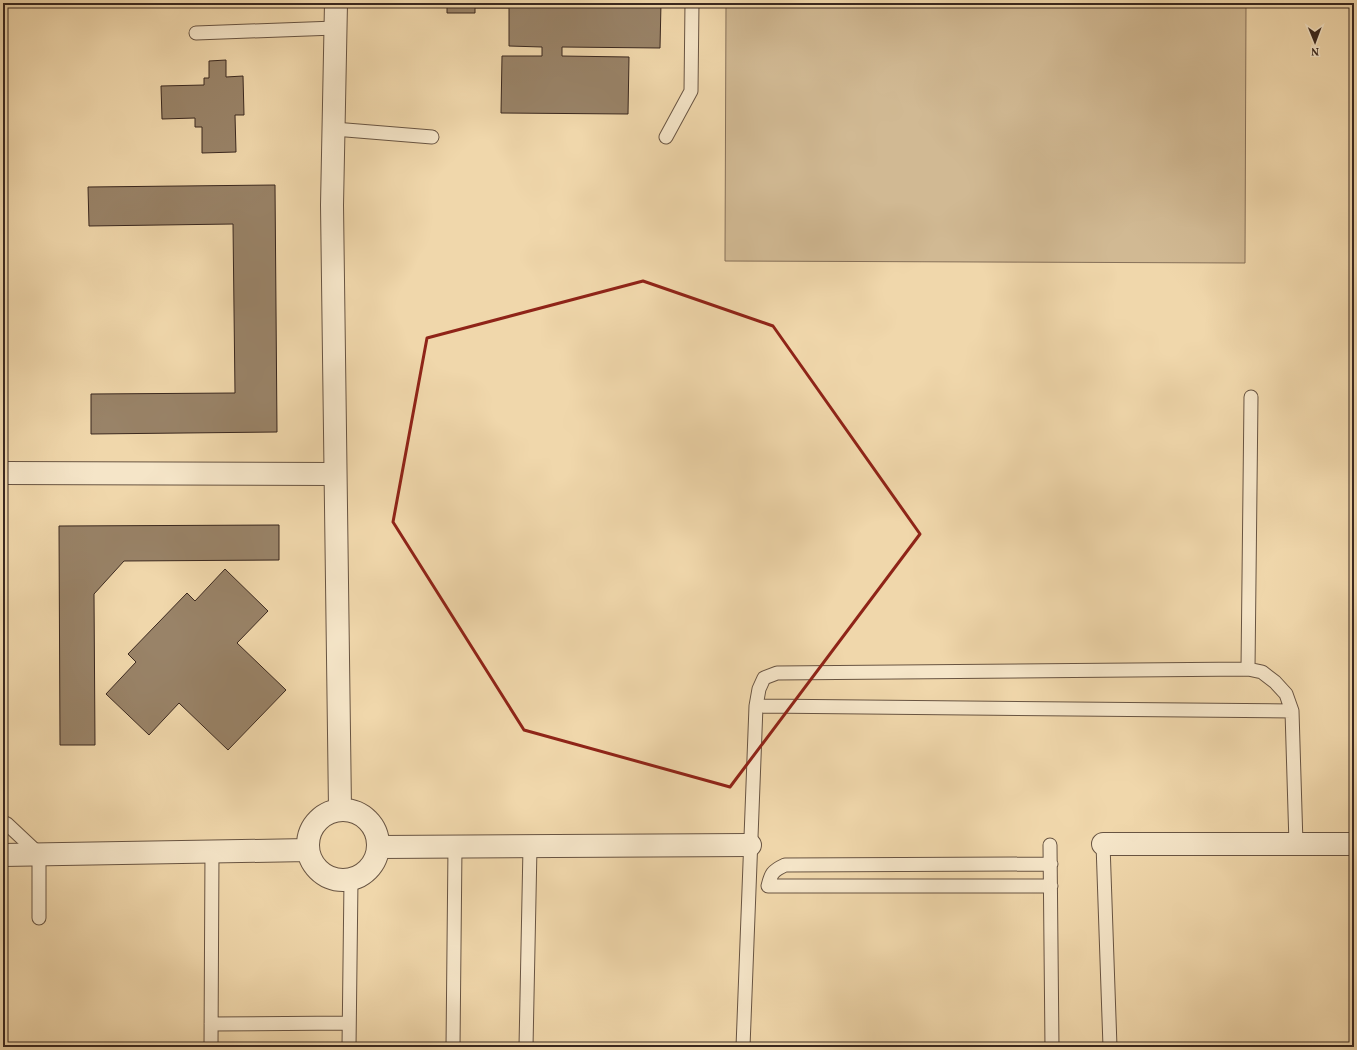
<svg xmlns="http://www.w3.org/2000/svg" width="1357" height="1050" font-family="Vollkorn,serif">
  <rect width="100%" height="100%" fill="#f0d7ab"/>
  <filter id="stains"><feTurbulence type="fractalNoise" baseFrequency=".005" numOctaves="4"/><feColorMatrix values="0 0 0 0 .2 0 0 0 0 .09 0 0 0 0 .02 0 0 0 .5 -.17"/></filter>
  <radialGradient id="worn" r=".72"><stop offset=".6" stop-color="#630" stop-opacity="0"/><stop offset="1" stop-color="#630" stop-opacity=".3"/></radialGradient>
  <path fill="#d1b993" stroke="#867059" d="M726,3h520l-1,260 -520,-2z"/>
  <path fill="#998368" stroke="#3a281f" d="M447,3h214l-1,45 -98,-1v9l67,1 -1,57 -127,-1 1,-57h40v-9l-33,-1v-38h-34v5h-28z
    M226,60v17l17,-1 1,39h-9l1,37 -34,1v-26h-7v-9l-33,1 -1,-33 43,-1v-7h5v-17z
    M275,185l2,247 -186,2v-40l144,-1 -2,-169 -144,2 -1,-39z
    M279,525v35l-155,1 -30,33 1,151h-35l-1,-219z
    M225,569l43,42 -31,32 49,47 -58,60 -49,-47 -30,32 -43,-41 30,-32 -8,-8 59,-61 8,8z"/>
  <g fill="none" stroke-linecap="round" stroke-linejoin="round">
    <g stroke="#685442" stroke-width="15">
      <path id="lane" d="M196,33l139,-5
        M334,129l98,8
        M666,137l25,-46 1,-88
        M1251,397l-3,272 14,3 13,10 11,12 6,17
        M756,706l3,-17 5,-11 13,-5 471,-4
        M3,822l4,2 32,30v64
        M1103,844l7,203
        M1050,845l2,202
        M1051,886h-283c3,-12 4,-15 17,-21l266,-1
        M211,1024l138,-1
        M211,1047l1,-196
        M349,1047l2,-167
        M453,1047l2,-200
        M526,1047l4,-200
        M743,1047l13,-341 536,5 4,133"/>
    </g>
    <g stroke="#685442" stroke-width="24">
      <path id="street" d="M336,3l-4,202 8,604
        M3,473l332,1
        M308 845a35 35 0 1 1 70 0a35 35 0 1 1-70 0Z
        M1103,844h251
        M379,847l371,-2
        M3,855l305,-5"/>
    </g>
    <use href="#lane" stroke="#f5e5c8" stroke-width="13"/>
    <use href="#street" stroke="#f5e5c8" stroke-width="22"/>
  </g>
  <path fill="none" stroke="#8f2418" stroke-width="3" stroke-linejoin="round" d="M643,281l130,45 147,208 -190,253 -206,-57 -131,-208 34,-184z"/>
  <rect width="1357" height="1050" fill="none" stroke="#f0d7ab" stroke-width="16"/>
  <rect x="4" y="4" width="1349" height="1042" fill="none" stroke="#3a281f" stroke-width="2"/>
  <rect x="8" y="8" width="1341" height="1034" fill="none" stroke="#3a281f"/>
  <g transform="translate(1315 42) rotate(179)" stroke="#f5e5c8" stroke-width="3" paint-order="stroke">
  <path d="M0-3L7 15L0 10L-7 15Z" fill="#3a281f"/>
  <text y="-6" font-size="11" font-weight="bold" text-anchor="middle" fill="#3a281f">N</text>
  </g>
  <rect width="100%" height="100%" filter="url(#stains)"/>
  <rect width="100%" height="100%" fill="url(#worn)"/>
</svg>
